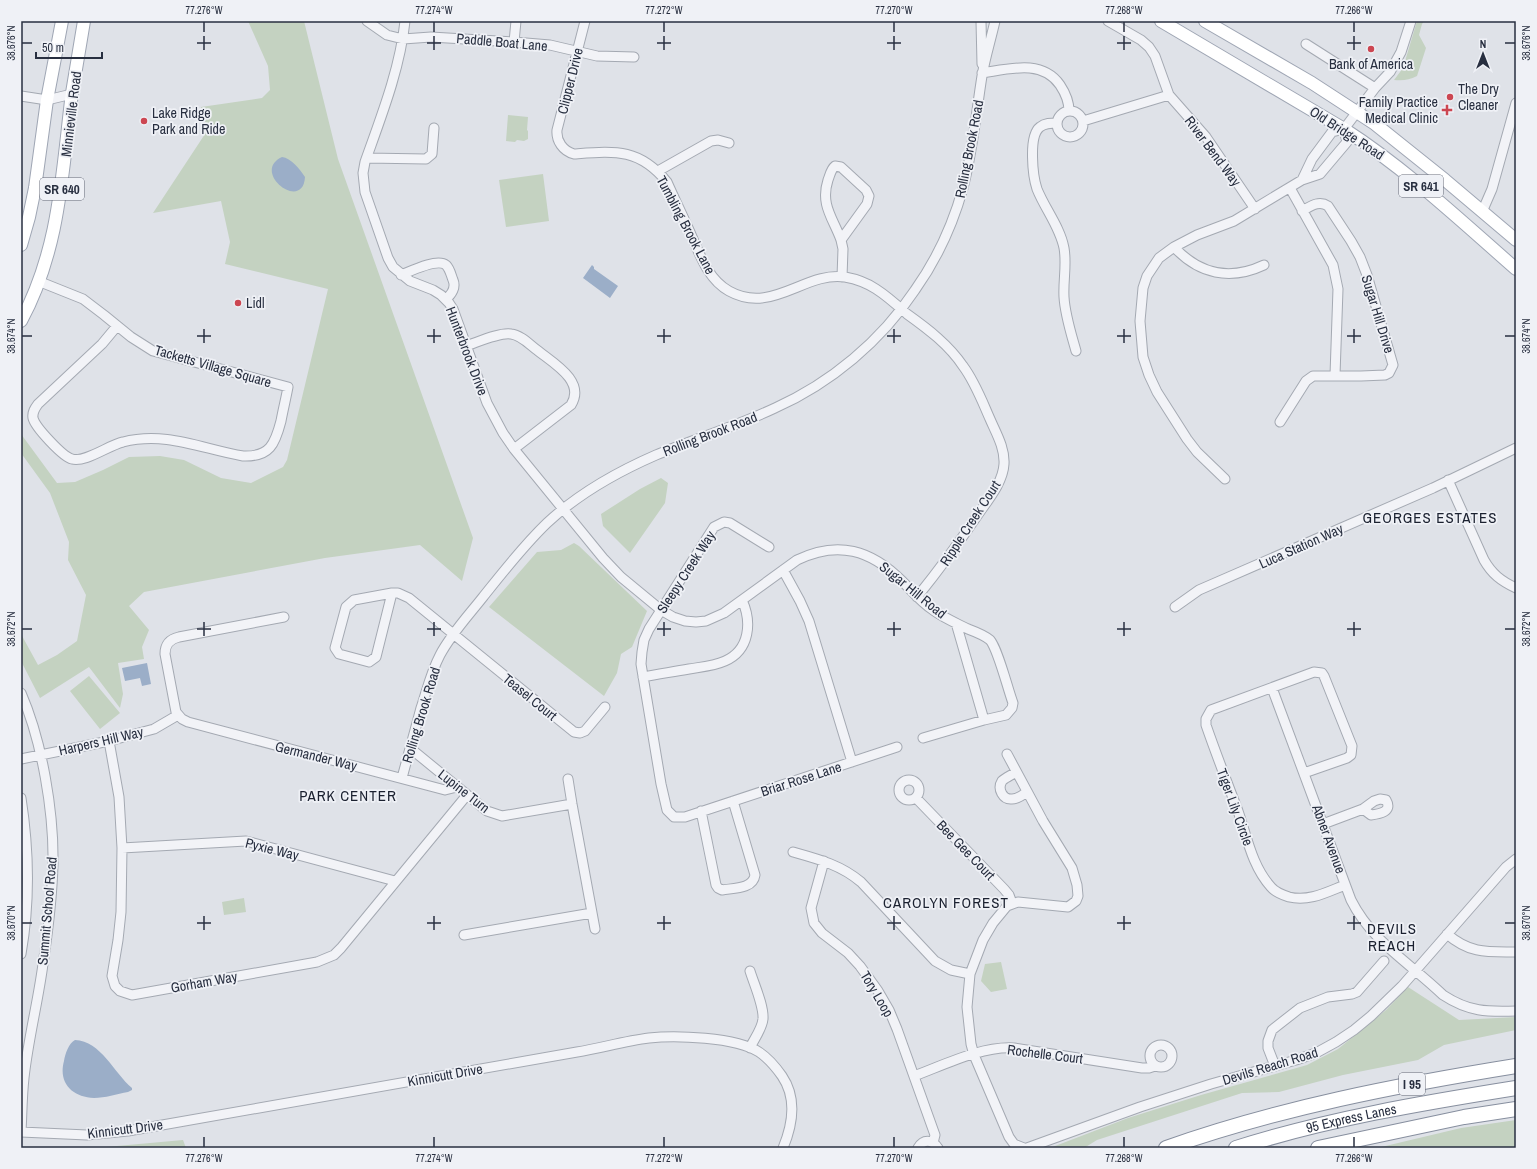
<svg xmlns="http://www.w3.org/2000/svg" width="1537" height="1169" font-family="'Archivo Narrow',sans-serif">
  <rect width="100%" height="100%" fill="#dfe2e8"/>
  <path fill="#c4d2c1" d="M248,21h56l34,138 135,379 -11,43 -42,-36 -95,13 -181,34 -15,14 20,24 -7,17 2,12 -26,4 5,31 -3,14 -31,-41 -49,31 -19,-37v-27l17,31 19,-10 20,-14 9,-46 -18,-35 1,-18 -19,-49 -29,-40v-19l36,49 18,-1 28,-12 26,-13 31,-1 24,4 37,18 30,5 32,-16 4,-7 41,-171 -103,-25 5,-22 -9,-41 -68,12 52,-79 -4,-27 61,-9 8,-8 -2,-24z
    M1417,21h7l-2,3 -3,11 7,13 -9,28c-8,4 -14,5 -23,4l9,-12z
    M508,115l20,2 -1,13 1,1v8l-4,2 -7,-1 -2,2 -9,-1z
    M543,174l6,47 -43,6 -7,-47z
    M661,478l7,5 -3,20 -35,50 -27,-27 -2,-12 39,-25z
    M574,543l5,3 68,65 -15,36 -11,7 -4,19 -13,23 -115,-89 48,-55 24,-2z
    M89,676l31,37 -20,16 -30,-38z
    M244,898l2,14 -22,3 -2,-13z
    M1001,962l6,27 -16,3 -10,-11 4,-17z
    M1408,987l51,33 57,-3v13l-72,15 -26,15 -75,15 -64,17 -37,1 -145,47 -13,8h-34l78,-30 73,-23 106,-30 31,-16 48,-39z
    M1516,1120v28h-139l84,-20z
    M183,1140l3,8h-91z"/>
  <path fill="#9baec8" d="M282,157c9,1 18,12 23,20 -2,36 -55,-5 -23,-20z
    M592,265l2,2v2l24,17 -8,12 -27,-20z
    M147,663l4,21 -9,2 -2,-8 -15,3 -3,-13z
    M75,1040c26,1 39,33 57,48v2l-4,2c-11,2 -23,6 -34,6 -22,-1 -36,-15 -30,-37 1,-7 5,-18 11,-21z"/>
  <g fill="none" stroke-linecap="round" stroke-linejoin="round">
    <g stroke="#a4a9b2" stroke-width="11">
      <path id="minor" d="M367,21l20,14 16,4 28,-2 83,5 36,3 47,11 37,1
        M405,21c-5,48 -24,96 -40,141l-2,11 2,19 23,66 5,9 17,14 23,9 8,5 8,8 4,6 34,94 16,30 11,16 89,109 18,19 40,33 12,7 12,4 11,1 10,-1 18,-8 73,-53c41,-20 74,-10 105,21 10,10 19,21 31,29 11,8 23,13 35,19 8,3 16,6 22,11 8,9 18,50 23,63l-1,5 -6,7 -22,5 -61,18
        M585,21l-28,109c-1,11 6,21 17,24 41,-3 65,-6 93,28 7,16 15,32 22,48 10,22 18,49 40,61 43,24 76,-20 116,-14 11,2 22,6 31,12 11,7 21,16 31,25 21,15 42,31 56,52 12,16 19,35 27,53 6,14 15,29 14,45 -1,19 -17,37 -27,52 -19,28 -39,55 -60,81
        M981,21l1,43
        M1108,21l33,19 8,7 6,9 14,39 37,42 49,72
        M514,42l2,-21
        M1306,44l69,44
        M982,73c27,-4 60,-14 78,12 6,9 9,16 9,26
        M21,96l26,4 25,-6
        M1057 124a13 13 0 1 1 26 0a13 13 0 1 1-26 0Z
        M1083,121l86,-26
        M1057,123c-6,0 -12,0 -17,4 -12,9 -7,50 -3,62 8,20 23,38 27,59 3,16 -1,33 0,49 1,18 7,36 12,54
        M367,158l59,1 6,-5 2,-26
        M835,166l6,1 25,23 3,6 -2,8 -26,36c-8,-22 -21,-35 -13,-60 2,-5 3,-11 7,-14z
        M658,171l53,-30 7,-1 11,3
        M1302,180l10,-21 20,-27 12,-3 31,-41 15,-16 11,-20 10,-31
        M1290,188l43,77 5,24 -3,86
        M1482,212l10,-23 24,-86
        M841,240l2,9 -1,28
        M1174,247c25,27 56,34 90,18
        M401,275c10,-4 36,-17 45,-10 4,4 5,10 7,15 3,7 -1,14 -7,19
        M38,281l45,18 21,16 27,22 22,14 135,36c-2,11 -5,23 -7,34 -6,23 -11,36 -38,35 -41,-7 -77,-25 -120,-14 -14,3 -38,21 -51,17 -9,-2 -37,-32 -39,-41 -1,-6 2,-10 5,-14l64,-60 15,-18
        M466,346c12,-4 34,-14 45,-12 10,1 19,11 26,16 16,13 49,31 34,55l-57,44
        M1280,422l26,-41 7,-5h48l24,-1 4,-2 4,-8 -26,-90 -7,-18 -9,-16 -23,-35c-9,-6 -17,0 -26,5
        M1225,479l-28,-27 -10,-13 -30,-47 -8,-17 -6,-18 -3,-36 3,-33 4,-12 12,-18 15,-11 23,-12 37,-14 68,-41 18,-6 27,-32 -3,-13
        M1448,480l36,80c8,14 17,21 32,28
        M769,547l-39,-24 -6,-1 -10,5 -65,102 -5,11 -2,12 -1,12 20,120 6,26 7,7h11l212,-70
        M783,570l17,31 9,20 43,141
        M392,593h6l11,5 165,134 6,1 5,-2 20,-24
        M392,593l-16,64 -7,5 -30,-8 -4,-6 11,-41 8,-7z
        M1175,607l24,-17 234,-102 83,-40
        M284,617l-105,20c-9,2 -14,7 -14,17l11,58 6,7 6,3 257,68 12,-3
        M956,623l28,97
        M643,677c15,-3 30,-5 46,-8 12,-2 25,-3 36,-8 25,-11 27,-39 17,-61
        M1272,688l79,212c21,42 59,63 92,95 26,17 44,17 73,16
        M21,693c21,48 33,119 32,172 -1,33 -5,66 -10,99 -5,38 -15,76 -19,114 -2,18 -2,36 -3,54
        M109,741l10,56 3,51 -1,64 -3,28 -6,36 3,10 5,5 12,4 185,-33 17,-7 7,-7 126,-153
        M410,748l77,63 15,5 70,-12
        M1007,754l36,67 29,47 5,17 1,11 -2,5 -8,6 -50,-5 -11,4 -14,17 -10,17 -13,34 -3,33 4,37 3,11 35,82 5,7 10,4
        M21,759l88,-18 45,-12 24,-14
        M1016,772c-4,3 -10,5 -14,9 -5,8 1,19 10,18 6,0 11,-4 15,-7
        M1304,773l43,-15 4,-3 1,-9 -28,-70 -2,-3 -8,-1 -103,38 -5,9v6c10,29 21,57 32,86 9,26 14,55 33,76 4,5 12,8 18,10 20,5 38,-5 56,-12
        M402,778c6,-23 13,-47 19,-70 6,-18 10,-36 19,-53 11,-21 28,-39 43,-58 20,-25 40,-51 64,-74 31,-29 70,-51 109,-68 39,-16 81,-29 119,-47 56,-25 106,-67 140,-118 22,-31 38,-66 48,-102 10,-37 13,-75 19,-112 3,-18 9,-37 13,-55
        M568,779l4,25 23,125
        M899 790a10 10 0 1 1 20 0a10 10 0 1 1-20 0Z
        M21,798c8,51 9,105 0,156
        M916,798l88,91 5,6 3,8
        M1380,799l6,1c7,12 -7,14 -15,15l-8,-6 11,-8z
        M701,811l15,74 2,3 4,2c12,-2 31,-1 33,-15l-22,-74
        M1323,824l40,-15
        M122,848l124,-7 149,40
        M793,852c25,7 48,13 68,30l74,79 16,9 19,4
        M824,861l-13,47 3,15 8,10 26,20 12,13 18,25 11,19 8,19 38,106 -2,8
        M1447,934c23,20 41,18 69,18
        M464,935l128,-22
        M1150 1056a11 11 0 1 1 22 0a11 11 0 1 1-22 0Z
        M750,1048c4,-9 12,-19 13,-29 1,-13 -9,-35 -13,-48
        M1275,1066l-7,-18v-7l4,-11 5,-4 23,-18 28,-11 24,-3 5,-2 27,-31
        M914,1076c30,-11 67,-30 100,-28l128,20h7l6,-2
        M21,1132l66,3 41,-4 449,-79c24,-4 48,-11 72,-14 26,-3 87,-1 110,14 9,6 16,14 23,24 15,22 11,48 1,72
        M918,1148c5,-9 14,-9 20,0
        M1027,1148l113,-41 71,-23 85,-24 20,-7 20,-11 18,-12 17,-14 31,-30 104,-119 10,-8"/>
    </g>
    <g stroke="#9fa6b4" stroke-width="14">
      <path id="major" d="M1161,21l183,108c62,40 116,91 172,140
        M1205,21l107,62 63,41 70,56 71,60
        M21,245l8,-28 6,-29 12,-88 15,-79
        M21,321c39,-72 41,-149 51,-228 4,-24 8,-48 12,-72"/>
    </g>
    <g stroke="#878f9f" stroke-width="16">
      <g id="highway">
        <path d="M1166,1148c113,-40 232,-63 350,-82"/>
        <path id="s1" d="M1236,1148c91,-29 186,-45 280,-60"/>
        <path d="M1318,1148l146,-31 52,-8"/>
      </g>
    </g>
    <use href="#minor" stroke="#f2f3f7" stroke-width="9"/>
    <use href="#major" stroke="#fff" stroke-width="12"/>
    <use href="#highway" stroke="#fff" stroke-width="14"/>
  </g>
  <path fill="none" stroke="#282f40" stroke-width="1.5" d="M204,22v10M434,22v10M664,22v10M894,22v10M1124,22v10M1354,22v10M204,36v14M434,36v14M664,36v14M894,36v14M1124,36v14M1354,36v14M22,43h10M197,43h14M427,43h14M657,43h14M887,43h14M1117,43h14M1347,43h14M1505,43h10M204,329v14M434,329v14M664,329v14M894,329v14M1124,329v14M1354,329v14M22,336h10M197,336h14M427,336h14M657,336h14M887,336h14M1117,336h14M1347,336h14M1505,336h10M204,622v14M434,622v14M664,622v14M894,622v14M1124,622v14M1354,622v14M22,629h10M197,629h14M427,629h14M657,629h14M887,629h14M1117,629h14M1347,629h14M1505,629h10M204,916v14M434,916v14M664,916v14M894,916v14M1124,916v14M1354,916v14M22,923h10M197,923h14M427,923h14M657,923h14M887,923h14M1117,923h14M1347,923h14M1505,923h10M204,1137v10M434,1137v10M664,1137v10M894,1137v10M1124,1137v10M1354,1137v10"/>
  <g fill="#cc4651" stroke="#eff1f6" stroke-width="1.5">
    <circle cx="1371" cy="49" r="4"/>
    <circle cx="1450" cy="97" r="4"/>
    <path d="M1445 104h4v4h4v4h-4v4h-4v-4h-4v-4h4z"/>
    <circle cx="144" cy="121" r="4"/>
    <circle cx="238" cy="303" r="4"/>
  </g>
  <g text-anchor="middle" stroke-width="3.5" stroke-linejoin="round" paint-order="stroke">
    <g fill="#eff1f6" stroke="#646977" stroke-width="1">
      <rect x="1399" y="175" width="44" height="22" rx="3"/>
      <rect x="40" y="178" width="44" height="22" rx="3"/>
      <rect x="1399" y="1073" width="26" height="22" rx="3"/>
    </g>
    <g font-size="13" font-weight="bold" fill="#282f40">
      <text x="1421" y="191">SR 641</text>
      <text x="62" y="194">SR 640</text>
      <text x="1412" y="1089">I 95</text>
    </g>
    <g font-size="14" fill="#282f40" stroke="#eff1f6">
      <text transform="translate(502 42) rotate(5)" y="5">Paddle Boat Lane</text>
      <text transform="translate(570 81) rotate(-76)" y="5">Clipper Drive</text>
      <text transform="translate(71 114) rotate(-83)" y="5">Minnieville Road</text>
      <text transform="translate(1347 133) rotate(33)" y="5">Old Bridge Road</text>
      <text transform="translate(969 149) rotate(-79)" y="5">Rolling Brook Road</text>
      <text transform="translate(1213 151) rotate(53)" y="5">River Bend Way</text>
      <text transform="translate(686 225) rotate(62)" y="5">Tumbling Brook Lane</text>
      <text transform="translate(1378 314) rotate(73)" y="5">Sugar Hill Drive</text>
      <text transform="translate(467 351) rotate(69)" y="5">Hunterbrook Drive</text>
      <text transform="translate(213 366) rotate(16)" y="5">Tacketts Village Square</text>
      <text transform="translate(710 434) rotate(-21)" y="5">Rolling Brook Road</text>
      <text transform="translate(970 523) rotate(-57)" y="5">Ripple Creek Court</text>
      <text transform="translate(1301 546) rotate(-24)" y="5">Luca Station Way</text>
      <text transform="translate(686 572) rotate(-57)" y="5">Sleepy Creek Way</text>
      <text transform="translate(913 590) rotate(39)" y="5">Sugar Hill Road</text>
      <text transform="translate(530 697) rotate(39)" y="5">Teasel Court</text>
      <text transform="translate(421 715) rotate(-73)" y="5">Rolling Brook Road</text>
      <text transform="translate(101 741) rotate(-13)" y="5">Harpers Hill Way</text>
      <text transform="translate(316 756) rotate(14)" y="5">Germander Way</text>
      <text transform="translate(801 779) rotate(-18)" y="5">Briar Rose Lane</text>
      <text transform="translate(464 791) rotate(38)" y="5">Lupine Turn</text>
      <text transform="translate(1235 807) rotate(70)" y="5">Tiger Lily Circle</text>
      <text transform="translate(1329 839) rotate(70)" y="5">Abner Avenue</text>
      <text transform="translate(272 849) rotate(14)" y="5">Pyxie Way</text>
      <text transform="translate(966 850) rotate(46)" y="5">Bee Gee Court</text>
      <text transform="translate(47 911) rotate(-85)" y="5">Summit School Road</text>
      <text transform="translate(204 982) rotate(-10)" y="5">Gorham Way</text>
      <text transform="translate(877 994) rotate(59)" y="5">Tory Loop</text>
      <text transform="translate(1045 1054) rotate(7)" y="5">Rochelle Court</text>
      <text transform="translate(1270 1066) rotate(-17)" y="5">Devils Reach Road</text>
      <text transform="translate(445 1075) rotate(-10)" y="5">Kinnicutt Drive</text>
      <text dy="5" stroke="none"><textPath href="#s1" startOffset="119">95 Express Lanes</textPath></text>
      <text transform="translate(125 1129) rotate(-7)" y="5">Kinnicutt Drive</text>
    </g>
    <g font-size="14" fill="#282f40" stroke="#eff1f6" text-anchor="start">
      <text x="1371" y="69" text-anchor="middle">Bank of America</text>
      <text x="1458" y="94">The Dry<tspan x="1458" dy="16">Cleaner</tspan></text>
      <text x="1438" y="107" text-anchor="end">Family Practice<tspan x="1438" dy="16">Medical Clinic</tspan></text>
      <text x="152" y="118">Lake Ridge<tspan x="152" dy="16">Park and Ride</tspan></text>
      <text x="246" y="308">Lidl</text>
    </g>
    <g font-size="15" letter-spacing="1" fill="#1b2130" stroke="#eff1f6">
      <text x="1430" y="523">GEORGES ESTATES</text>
      <text x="348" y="801">PARK CENTER</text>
      <text x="946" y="908">CAROLYN FOREST</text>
      <text x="1392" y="934">DEVILS<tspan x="1392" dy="17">REACH</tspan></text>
    </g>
  </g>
  <rect width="1537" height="1169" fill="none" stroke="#eff1f6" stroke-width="44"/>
  <g transform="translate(1483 54)" stroke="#eff1f6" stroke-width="3" paint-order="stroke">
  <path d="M0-3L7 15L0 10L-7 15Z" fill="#282f40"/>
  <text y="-6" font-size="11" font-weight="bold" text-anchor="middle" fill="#282f40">N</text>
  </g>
  <path d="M36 52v6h66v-6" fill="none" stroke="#282f40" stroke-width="2"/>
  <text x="42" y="52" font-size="12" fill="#282f40" stroke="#eff1f6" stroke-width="3" paint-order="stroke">50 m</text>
  <rect x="22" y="22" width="1493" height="1125" fill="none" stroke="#282f40" stroke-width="1.5"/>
  <g font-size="10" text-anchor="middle" fill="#282f40">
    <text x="204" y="14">77.276°W</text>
    <text x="434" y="14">77.274°W</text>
    <text x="664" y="14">77.272°W</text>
    <text x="894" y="14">77.270°W</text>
    <text x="1124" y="14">77.268°W</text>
    <text x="1354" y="14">77.266°W</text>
    <text transform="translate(11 43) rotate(-90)" y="4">38.676°N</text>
    <text transform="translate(1526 43) rotate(-90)" y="4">38.676°N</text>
    <text transform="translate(11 336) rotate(-90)" y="4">38.674°N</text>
    <text transform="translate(1526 336) rotate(-90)" y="4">38.674°N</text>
    <text transform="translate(11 629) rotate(-90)" y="4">38.672°N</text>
    <text transform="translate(1526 629) rotate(-90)" y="4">38.672°N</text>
    <text transform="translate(11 923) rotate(-90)" y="4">38.670°N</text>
    <text transform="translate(1526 923) rotate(-90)" y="4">38.670°N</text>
    <text x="204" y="1162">77.276°W</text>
    <text x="434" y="1162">77.274°W</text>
    <text x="664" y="1162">77.272°W</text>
    <text x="894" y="1162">77.270°W</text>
    <text x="1124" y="1162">77.268°W</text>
    <text x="1354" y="1162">77.266°W</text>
  </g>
</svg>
